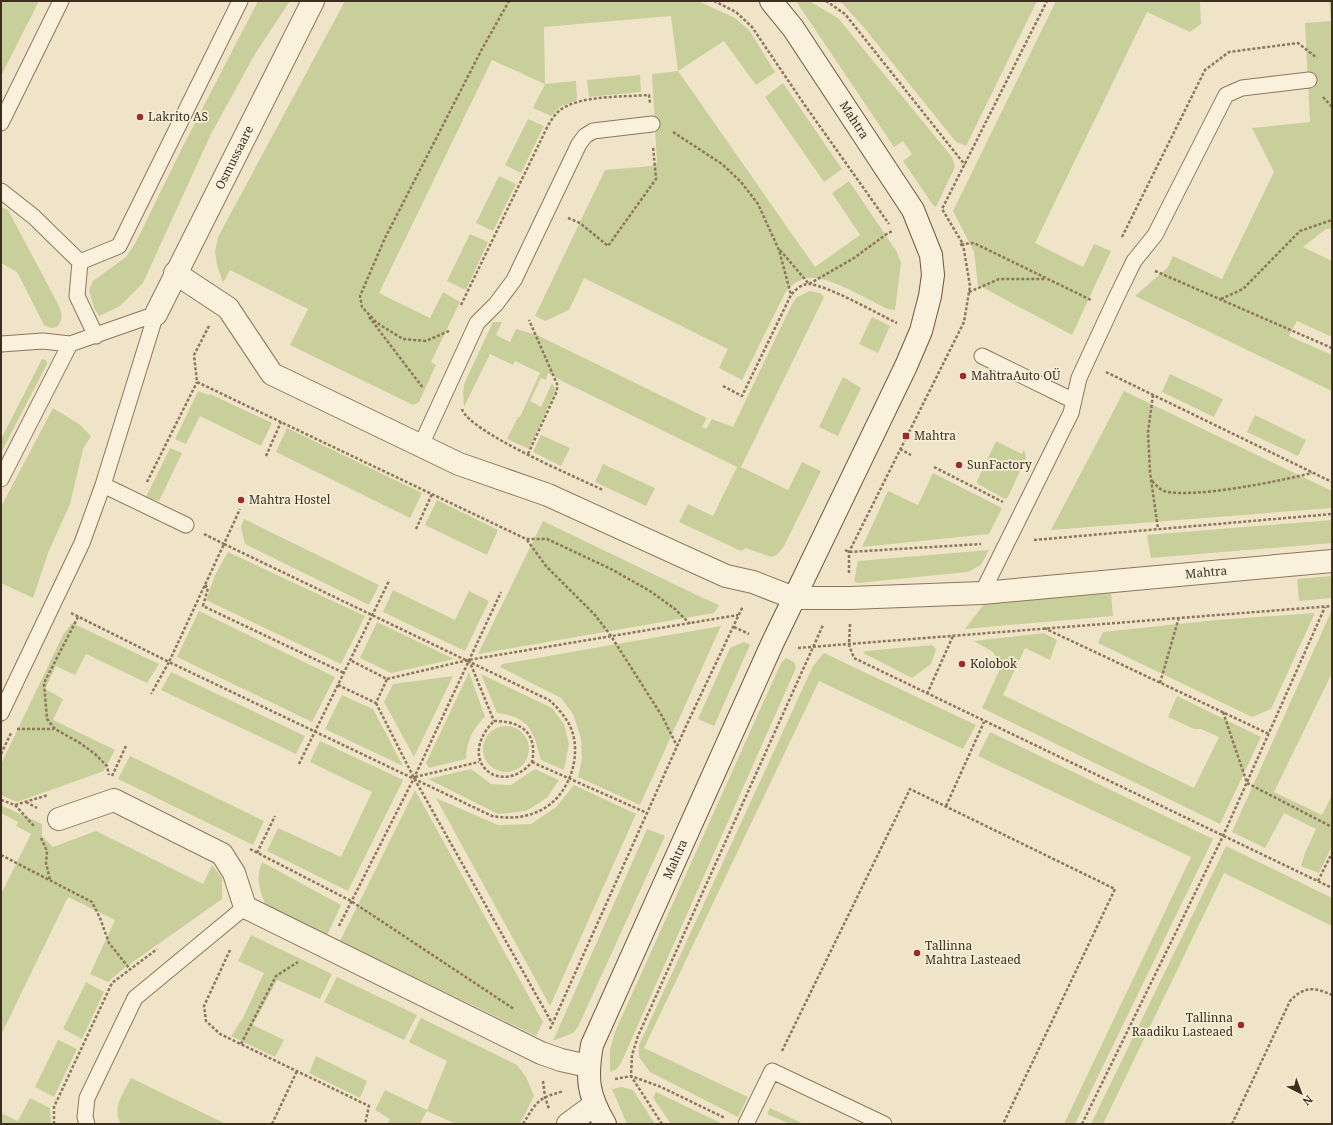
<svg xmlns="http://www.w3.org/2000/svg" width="1333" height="1125" font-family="'Noto Serif',serif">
  <rect width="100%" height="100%" fill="#f0e4c8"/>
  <path fill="#c9cf9b" d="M1,1h38l-38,75z
    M258,1h32l-35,53 -44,80 -68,149 -23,23 -21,10 -5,-8 -5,-18 4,-9 33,-24 10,-15 47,-96z
    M345,1h353l37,17 14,12 26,42 -19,13 -32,-44 -46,30 137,196 45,-32 -28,-42 17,-12 48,71 4,11 -6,47 -7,-1c-18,-8 -58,-33 -77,-31 -12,0 -20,7 -26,15l-43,87 -23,-12 9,-19 -144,-71 -15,32 -24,11 -10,-5 70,-146 46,-4 6,-3 -5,-89 26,-3 -7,-55 -127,11 1,57 31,-3 1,19 -17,7 -9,9 -18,-8 12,-24 -53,-24 -113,233 51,25 13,-26 17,10 -29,60 5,3 -17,37 -6,3 -123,-60 18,-36 -78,-39 -7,13 -6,-18 -2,-13 3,-15z
    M796,1h13l29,17 114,139 3,10 -19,40 -3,-2 -30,-44 9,-7 -9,-13 -9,6z
    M838,1h199l-71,145 -10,-4 -90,-112 -23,-26z
    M1056,1h144l1,23 -11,8 -43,-20 -112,231 48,24 11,-23 17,7 -39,84 -94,-50 -4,-33 -21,-41z
    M1329,1h3v228h-6l-23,18 29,14v76l-35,-16 -8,15 43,19v36l-197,-95 33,-29 5,-11 49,23 52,-107 -22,-44 58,-6 -5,-99 26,-2z
    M640,75l1,17 -52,5 -2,-17z
    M783,83l59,86 -18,13 -59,-85z
    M528,119l16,7 -23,47 -16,-8z
    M499,176l17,8 -23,47 -17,-8z
    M1,207l7,3 50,94c4,10 6,14 -1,23l-6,1 -7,-3 -27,-53 -16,-9z
    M470,234l18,8 -22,48 -19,-9z
    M810,291l10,2 4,4 -83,170 47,23 14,-28 19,9 -37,75 -7,9 -6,2 -25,-9 -5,3 -62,-29 9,-18 25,12 24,-49 -173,-85 -16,-9 -2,7 -5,-2 -11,23 11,6 11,-24 4,7 -27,59 -22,-10 11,-22h2l20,-44 -25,-12 -2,4 -23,-11 -26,53 -1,-16 2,-9 28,-60h9l-6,13 14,7 6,-13 21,6 170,83 -5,9 4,2 6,-10 21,8 59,-123 5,-7z
    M872,317l18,9 -12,27 -19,-9z
    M42,359l4,1 1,4 -46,89v-14z
    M1170,374l53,25 -9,18 -52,-25z
    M843,377l18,11 -23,48 -19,-9z
    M198,391l10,4 2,-1 62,29 -11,23 -61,-30 -14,28 -11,-5z
    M1124,391l208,100v17l-281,22z
    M53,408l26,16 12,12 -8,13 -13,55 -22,49 -15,45 -32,-15v-76z
    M1255,415l51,25 -8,16 -51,-24z
    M287,428l135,65 -12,25 -134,-66z
    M541,435l29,13 -9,18 -28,-14z
    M996,441l26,13 2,-5 2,9 -18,39 -3,2 -27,-15 -1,-3z
    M170,448l12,5 -23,48 -13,-4z
    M603,464l52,24 -9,18 -51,-24z
    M933,473l69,35 -13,26 -127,13 26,-56 30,14z
    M437,500l61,30 -11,25 -62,-30z
    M244,519l135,66 -10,20 -124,-61 -4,-17z
    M1332,520v23l-181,15 -4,-23z
    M543,521l160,77 16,7 -5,8 -236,41z
    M989,550l-8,15 -13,7 -110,11 -4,-2 4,-20z
    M228,552l137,64 -24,48 -135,-64 9,-25z
    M1332,576v22l-33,3 -2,-22z
    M393,590l62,30 14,-29 20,10 -24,50 -82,-39z
    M1111,593l2,23 -148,13 19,-25z
    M199,611l136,66 -23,45 -135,-65z
    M1331,612l1,61 -58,119 48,23 10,-20v51l-13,27 -18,-7 4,-13 11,-24 -32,-16 -19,35 -33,-16z
    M1315,613l-44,96 -19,8 -154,-74 5,-11 113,-12z
    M377,622l77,37 -63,14 -31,-15z
    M72,623l87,41 -12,19 -61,-29 -11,21 -19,-9 -11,23 18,10 -10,21 62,30 -11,21 -87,31 -16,-7v-31l62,-129z
    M721,626l-81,179 -62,-28 4,-18 -1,-21 -8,-24 -12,-16 -61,-31 2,-3z
    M1044,633l13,7 -7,20 -25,-12 -22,47 191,93 25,-51 -18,-8h-7l-26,-12 9,-21 84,41 -41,87 -238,-116 19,-41 -8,-15 -19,-11z
    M744,642l6,3 -36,81 -16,-7 32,-71z
    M932,645l4,4 -5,15 -19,14 -49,-25 2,-2z
    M824,653l152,72 -13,24 -144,-68 -175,367 104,49 -10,20 -88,-45 -11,-15v-12l174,-379z
    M786,658l8,4 2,6 -174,393 -5,8 -7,3v-22l5,-18 166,-369z
    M171,672l134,64 -9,18 -135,-64z
    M469,672l16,45c-12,11 -19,25 -19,42l-37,9 -3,-5z
    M481,674l71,34 12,16 5,20 -5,26 -23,-10c-8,-30 -11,-43 -44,-47z
    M453,676l-39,81 -30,-55 9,-18z
    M342,695l31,14 30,57 -78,-37z
    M483 749a23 23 0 1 1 46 0a23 23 0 1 1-46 0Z
    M990,732l223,107 -138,285h-11l127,-267 -213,-101z
    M320,741l83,39 -55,111 -81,-40 11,-23 63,29 31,-65 -62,-30z
    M130,756l134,65 -11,24 -135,-66z
    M471,769l20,15 20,1 24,-16 24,11 -12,18 -21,13 -28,3 -70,-35z
    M574,785l62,29 -86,192 -114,-208 62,27 33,-1 25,-17z
    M415,790l128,232 -7,14 -196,-95z
    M1,805l41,19v12l11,11 43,-16 107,53 9,-19 10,13v21l-99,70 -15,13 -18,-8 25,-54 -47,-23 -67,138v-141l30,-60 -15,-8 2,-4 -17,-9z
    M647,829l18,7 -87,191 -5,6 -20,8z
    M1226,846l106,52v28l-108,-53 -121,251h-12z
    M262,862l79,43 -14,30 -60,-27c-7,-16 -12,-29 -5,-46z
    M251,935l81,39 -12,25 -43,-19 -24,45 31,15 -9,17 -44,-21 12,-18 21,-45 -26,-12z
    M337,977l80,38 -13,25 -80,-38z
    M86,982l18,10 -22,47 -19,-10z
    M421,1018l96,47 9,12 8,19 -14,28h-64l-29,-13 -7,13h-33l3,-5 -15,-9 10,-20 42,20 20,-49 -38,-19z
    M58,1040l19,9 -23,48 -19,-10z
    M316,1056l51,25 -7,17 -51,-25z
    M131,1078l95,46h-105c-10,-15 3,-32 10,-46z
    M622,1087l11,3 22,34h-28l-15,-35z
    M656,1092l67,32h-52l-18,-26z
    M30,1098l20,10 1,16h-50v-11l17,8z
    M770,1108l34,16h-14l-23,-10z"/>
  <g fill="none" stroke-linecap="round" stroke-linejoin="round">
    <g stroke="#8d765c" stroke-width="17">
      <path id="lane" d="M1,123l60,-122
        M1,191l33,26 46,45 39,-16 121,-245
        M80,262l-3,34 19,40
        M1,344l42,-3 27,3
        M982,356l92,45
        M421,445l56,-122 19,-19 18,-24 65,-136 6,-8 8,-5 59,-7
        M1,479l69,-135 86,-30
        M103,485l83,40
        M982,593l89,-180 8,-35 37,-80 18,-37 21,-26 71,-140 16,-7 67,-8
        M1,713l81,-170 21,-58 53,-171
        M87,1124l-2,-7 2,-19 48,-100 110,-91
        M746,1124l26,-53 112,53"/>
    </g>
    <g stroke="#8d765c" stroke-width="24">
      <g id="street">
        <path id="s1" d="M175,273l53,35 44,66 187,90 89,31 178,81 27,6 41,16h56l132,-5 350,-32"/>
        <path id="s2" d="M156,314l157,-313"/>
        <path d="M59,819l55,-19 108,54 12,19 11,34 296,146 20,7 27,6"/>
        <path d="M568,1124l26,-19"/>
      </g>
    </g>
    <g stroke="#6f573f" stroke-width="24">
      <g id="secondary">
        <path id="s3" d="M605,1124c-17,-29 -19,-45 -13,-79l180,-401 134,-278 15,-35 9,-35 3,-21 -2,-20 -18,-45 -120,-182 -22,-27"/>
      </g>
    </g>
    <path stroke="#8d765c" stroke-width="2.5" stroke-dasharray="3 2" stroke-linecap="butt" d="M714,1l22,11 16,15 52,77 85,120
      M826,1l19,13 120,151
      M1323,97l9,10
      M673,132l49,32 19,18 17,22 21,46 12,45
      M568,218l12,5 28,23 48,-67 -3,-33
      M1122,237l83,-167 24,-18 69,-9 19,15
      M960,245l3,-1 -21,-35 105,-208
      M780,250l29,34 45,-26 34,-25 5,-2
      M1155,271l177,77
      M969,292l30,-13h45
      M1221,299l22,-10 57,-58 32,-11
      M461,305l79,-163c5,-10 10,-23 19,-31 18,-16 66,-14 90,-16l1,8
      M369,317l54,71
      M209,326l-15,29 3,27 329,157h21l64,30 39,22 25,18 15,15
      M449,331l-23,10 -23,-2 -26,-16 -15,-16 -2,-11 25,-58 97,-189 27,-48
      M1106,372l226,110
      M723,386l19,10 49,-101c4,-5 10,-11 18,-11 20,2 67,29 88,39
      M1153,395l-5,37 2,40 8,57
      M462,409c7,23 116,69 141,81
      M900,449l11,6
      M528,454l29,-63v-7l-28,-64
      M266,456l15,-34
      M934,467l69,35
      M1152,481c4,4 7,8 12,10 29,8 116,-10 148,-18
      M147,482l50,-100
      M416,529l16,-35
      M204,534l20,10 16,-35
      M527,540l19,26 49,49 16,21 51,80 15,30
      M1034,540l298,-26
      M224,544l325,156c8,7 16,16 21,26 13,28 0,68 -27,83 -16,9 -34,10 -51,7l-323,-154z
      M845,550l4,2 132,-8
      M849,573v-21l115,-230 6,-36 -7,-42 11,-1 117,57
      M205,585l3,3 -5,18 141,67
      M71,613l98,49 -18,32
      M78,617l-34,66 3,36 8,10 25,14 15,11 12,12 2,9
      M850,624l-1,21 5,13 478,230
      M734,627l15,7
      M1044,628l225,106
      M798,648l534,-42
      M469,660l25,61
      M387,679l81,-19 270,-45
      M1160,683l19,-66
      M338,685l38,18 11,-24 -37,-19
      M927,694l26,-58
      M376,703l38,75 138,245
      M1223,712l24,71 85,44
      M494,721c27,0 44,12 38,41 -30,36 -78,0 -38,-41z
      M17,729h37
      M1,754l10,-21
      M532,762l115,51
      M299,764l90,-183
      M112,776l14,-30
      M415,777l64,-15
      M1,800l14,5 33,-10
      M26,802l11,6
      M15,805l19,21
      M946,806l38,-84
      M41,838l6,13 -1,12 4,17
      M250,849l101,52 163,108
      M257,853l18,-37
      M1,855l91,47 8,16 9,25 20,25
      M1318,881l14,-28
      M339,926l75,-148 87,-186
      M230,950l-26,56 2,15 14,13 149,72 -4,18
      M550,1029l137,-305 56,-118
      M241,1044l35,-68 22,-14
      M782,1051l128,-262 205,100 -112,235
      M615,1079l16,-3 30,11 64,31
      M543,1081l2,16 4,12
      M54,1124v-17l58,-124 45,-34
      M272,1124l25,-53
      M523,1124c14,-23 15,-26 41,-33
      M662,1124l-31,-48 1,-21 6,-19 185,-411
      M1082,1124l141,-288 102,-229
      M1232,1124l58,-123c14,-15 24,-14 42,-6"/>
    <use href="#lane" stroke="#faf1dc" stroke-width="15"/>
    <use href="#street" stroke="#faf1dc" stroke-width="22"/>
    <use href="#secondary" stroke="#faf1dc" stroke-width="22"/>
  </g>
  <g fill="#9e2a2b" stroke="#f7eed8" stroke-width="1.5">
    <circle cx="140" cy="117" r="4"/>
    <circle cx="963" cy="376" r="4"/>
    <rect x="902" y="432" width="8" height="8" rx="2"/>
    <circle cx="959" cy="465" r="4"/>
    <circle cx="241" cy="500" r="4"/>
    <circle cx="962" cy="664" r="4"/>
    <circle cx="917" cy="953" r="4"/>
    <circle cx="1241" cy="1025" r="4"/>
  </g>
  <g text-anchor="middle" stroke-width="3.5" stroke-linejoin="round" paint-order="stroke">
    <g font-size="12" fill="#3d2e20" stroke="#f7eed8" text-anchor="start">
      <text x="148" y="121">Lakrito AS</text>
      <text x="971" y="380">MahtraAuto OÜ</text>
      <text x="914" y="440">Mahtra</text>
      <text x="967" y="469">SunFactory</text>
      <text x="249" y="504">Mahtra Hostel</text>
      <text x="970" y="668">Kolobok</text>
      <text x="925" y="950">Tallinna<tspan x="925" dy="14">Mahtra Lasteaed</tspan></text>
      <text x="1233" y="1022" text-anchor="end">Tallinna<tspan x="1233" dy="14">Raadiku Lasteaed</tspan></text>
    </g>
    <g font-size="12" fill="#3d2e20" stroke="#f7eed8">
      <text transform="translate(854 120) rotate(57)" y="4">Mahtra</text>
      <text dy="4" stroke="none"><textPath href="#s2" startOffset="175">Osmussaare</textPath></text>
      <text dy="4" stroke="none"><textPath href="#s1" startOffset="1125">Mahtra</textPath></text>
      <text dy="4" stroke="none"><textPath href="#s3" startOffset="286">Mahtra</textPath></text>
    </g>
  </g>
  <rect width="1333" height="1125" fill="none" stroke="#3d2e20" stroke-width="4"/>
  <g transform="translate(1301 1093) rotate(138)" stroke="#f7eed8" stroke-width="3" paint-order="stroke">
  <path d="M0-3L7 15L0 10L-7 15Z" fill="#3d2e20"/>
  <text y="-6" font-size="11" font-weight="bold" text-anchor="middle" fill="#3d2e20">N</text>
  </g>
</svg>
